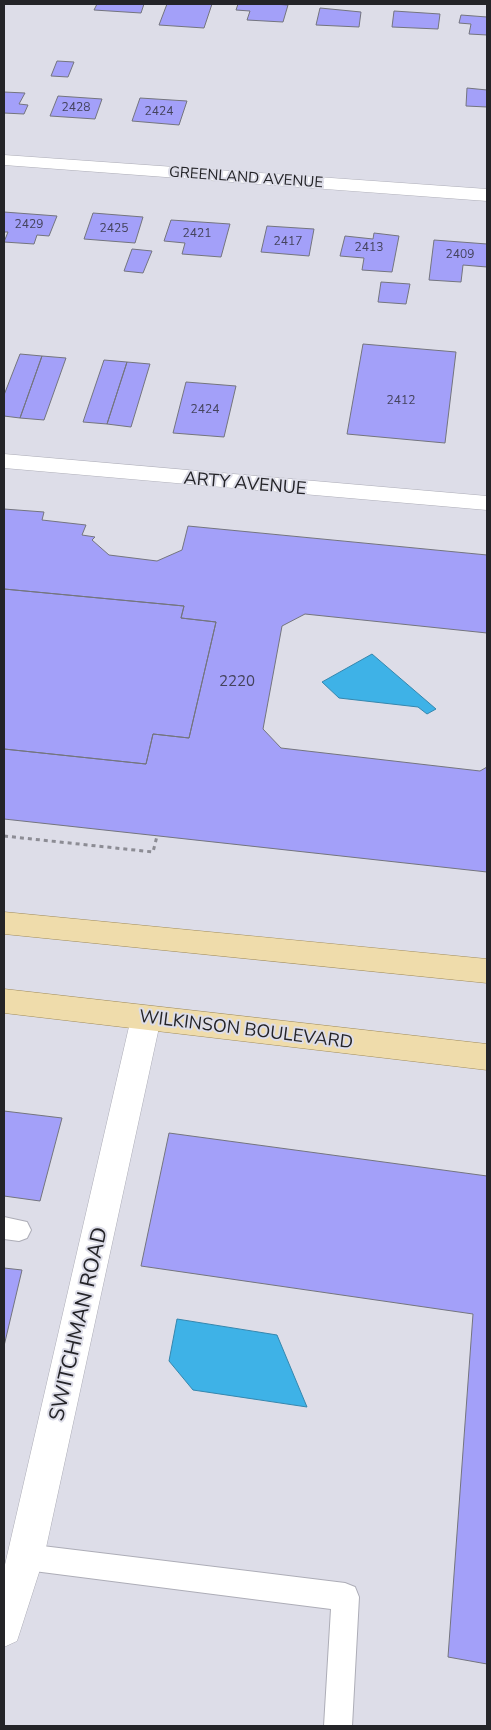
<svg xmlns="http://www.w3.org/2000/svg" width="491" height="1730" font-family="'Nunito Sans',sans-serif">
  <rect width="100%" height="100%" fill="#dddde8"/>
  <path fill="#3eb2e7" stroke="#3687ae" d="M372,654l64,55 -9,5 -9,-7 -79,-9 -17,-16z
    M177,1319l100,16 30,72 -114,-17 -24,-29z"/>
  <path fill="#a3a0f9" stroke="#74757e" d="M97,4h47l-3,9 -47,-3z
    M167,4h45l-8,24 -45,-3z
    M238,4h36l14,1 -5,17 -36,-2 3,-9 -14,-1z
    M320,8l41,4 -2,15 -43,-2z
    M394,11l46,3 -2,15 -46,-2z
    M461,15l26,2v18l-18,-1 2,-10 -12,-1z
    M57,61l17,1 -6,15 -17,-1z
    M467,88l20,2v17l-21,-1z
    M4,92l21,1 -6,11 9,1 -4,9 -20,-1z
    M58,96l44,3 -7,20 -45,-3z
    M140,98l47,3 -8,24 -47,-4z
    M4,212l53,4 -8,20 -12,-1 -3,9 -30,-2 4,-10h-4z
    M93,213l50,4 -8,26 -51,-4z
    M171,220l59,4 -9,33 -39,-3 3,-11 -21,-2z
    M267,226l47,3 -5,27 -48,-4z
    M374,233l25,3 -7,36 -30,-2 2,-12 -24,-2 5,-20 28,3z
    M434,240l53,4v23l-24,-2 -2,17 -32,-2z
    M132,249l20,2 -9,22 -19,-2z
    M381,282l29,2 -4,20 -28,-2z
    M363,344l93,8 -11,91 -98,-9z
    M20,354l22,2 -22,62 -16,-2v-21z
    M42,356l24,2 -22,62 -24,-2z
    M104,360l23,2 -20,62 -24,-2z
    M127,362l23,2 -19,63 -24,-3z
    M186,382l50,4 -12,51 -51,-4z
    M4,509l40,3 -2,8 44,5 -4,10 13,2 -3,3 17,15 48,6 25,-11 6,-24 299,29v78l-182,-19 -23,12 -19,103 18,19 199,23 7,-4v105l-483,-53v-70l142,15 7,-30 36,4 27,-116 -35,-4 3,-12 -180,-17z
    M4,589l180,17 -3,12 35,4 -27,116 -36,-4 -7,30 -142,-15z
    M4,1111l58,7 -22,83 -36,-5z
    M169,1133l318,43v488l-39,-7 25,-343 -332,-48z
    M4,1268l18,2 -18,76z"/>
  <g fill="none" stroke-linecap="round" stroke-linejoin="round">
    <g stroke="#adadb7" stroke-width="2">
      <path id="lane" d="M4,1217l23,5 4,8 -4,8 -8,3 -15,-2z
        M26,1544l319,39 10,4 4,10 -7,129h-28l7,-117 -305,-39 -9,-4 -4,-9 4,-9z"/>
    </g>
    <g stroke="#adadb7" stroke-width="1">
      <path id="street" d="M4,155l483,34v12l-483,-36z
        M4,454l483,42v14l-483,-42z
        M146,1006l10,3 5,9 -117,539 -27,84 -13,6v-78l127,-551 5,-9z"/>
    </g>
    <g stroke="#a18c59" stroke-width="1">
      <path id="primary" d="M4,912l483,47v24l-483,-49z
        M4,989l483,55v26l-483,-57z"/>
    </g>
    <path stroke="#8c8c94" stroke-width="3" stroke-dasharray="4 4" stroke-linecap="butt" d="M4,836l149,16 4,-16"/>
    <use href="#lane" fill="#fff" fill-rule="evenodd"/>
    <use href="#street" fill="#fff" fill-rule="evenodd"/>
    <use href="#primary" fill="#efdcab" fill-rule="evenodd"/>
  </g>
  <g text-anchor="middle" stroke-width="4" stroke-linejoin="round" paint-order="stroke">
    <g font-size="12" fill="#44435c">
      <text x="76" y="111">2428</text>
      <text x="159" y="115">2424</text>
      <text x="29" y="228">2429</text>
      <text x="114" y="232">2425</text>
      <text x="197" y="237">2421</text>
      <text x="288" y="245">2417</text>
      <text x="369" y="251">2413</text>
      <text x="460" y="258">2409</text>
      <text x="401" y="404">2412</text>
      <text x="205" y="413">2424</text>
    </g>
    <g font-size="15" fill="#242428" stroke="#dddde8">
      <text transform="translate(246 177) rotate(4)" y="5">GREENLAND AVENUE</text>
    </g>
    <g font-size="15" fill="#44435c">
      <text x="237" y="686">2220</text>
    </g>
    <g font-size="18" fill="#242428" stroke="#dddde8">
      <text transform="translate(245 483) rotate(5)" y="6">ARTY AVENUE</text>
      <text transform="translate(246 1029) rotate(7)" y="6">WILKINSON BOULEVARD</text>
    </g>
    <g font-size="21" fill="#242428" stroke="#dddde8">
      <text transform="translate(78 1324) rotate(-77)" y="7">SWITCHMAN ROAD</text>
    </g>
  </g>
  <rect width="491" height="1730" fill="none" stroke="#242428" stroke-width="10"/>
</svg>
